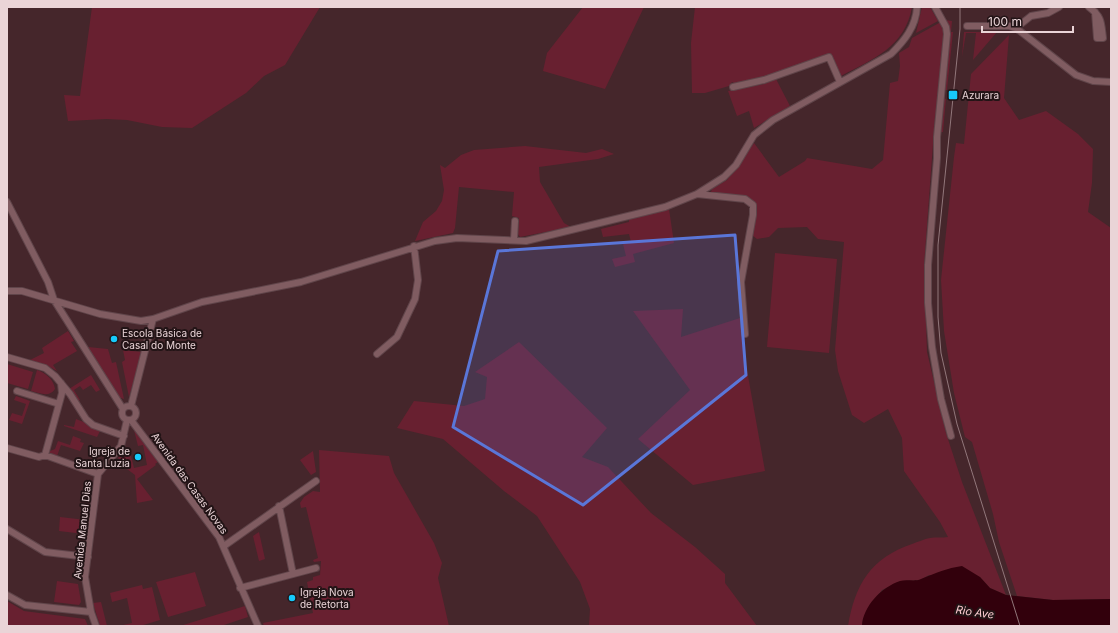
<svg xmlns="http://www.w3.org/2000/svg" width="1118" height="633" font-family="Inter,sans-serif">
  <rect width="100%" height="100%" fill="#45262b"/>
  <path fill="#682030" d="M92,7h228l-35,58 -21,11 -18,17 -54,35 -30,-1 -35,-7 -21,-1 -38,2 -4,-26 16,1z
    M583,7h61l-39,82 -62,-18 4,-18z
    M695,7h217c-7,40 -39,52 -71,69l-10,-21 -67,23 -28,6 -4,-2 -3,4 -24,7h-13l-1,-50z
    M922,7h8l8,14 -22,12z
    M945,20l7,1 -1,11h2l-6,58h-3l-1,8 3,1 -3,33h-3l9,-94z
    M939,23h2l4,12 -9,82h-1l-11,149 3,86 19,81 16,49 44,113 -16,-7 -10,-11 -51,-2 -9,5 -19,1 -19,9 -12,15 -7,14 -1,7h-14c7,-42 23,-68 64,-82 6,-2 12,-5 18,-6 6,-1 12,0 18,-1l-8,-15 -36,-51 -2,-33 -14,-29 -24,14 -12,-8 -14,-44 -3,-21 9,-108 -26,-3 -11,-12 -29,1 -9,9 -12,2 -5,-4c12,-54 -7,-30 -41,-43l1,-3 15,-9 27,-37 25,34 26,-16 2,-3 65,11 11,-9 7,-77 8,-2 2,-15 -1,-13 10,-6 3,-9z
    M964,32h33l-24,28 3,-27h-10l-4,24z
    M1009,35l-5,63 15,22 27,-9 32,23 15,15 -1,34 -4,29 23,16v371l-58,1 -36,-4 -18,-54 -6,-28 -21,-72 -7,-5 -11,-44 -10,-62 -3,-51 13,-123 2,-14 8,1 7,-70z
    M776,79l14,27 -36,22 -5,-17 -12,5 -9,-25 36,-7z
    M525,146l61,7 16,-4 12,5 -16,5 -59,8 1,15 24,41 7,4 -51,10 -2,-3 1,-16 -7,-2 2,-24 -55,-5 -4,41 -2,5 -38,8 8,-19 13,-11 6,-10 2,-11 -4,-25 5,3 16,-13 13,-5z
    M669,209l5,34 -41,11 2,8 -20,5 -3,-8 14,-3 -3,-12 8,-2 -2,-8 -26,3 -2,-8 28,-7v-3z
    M775,253l62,6 -8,94 -62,-6z
    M683,309l-2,28 59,-19 5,41 20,112 -72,14 -55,-46 52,-49 -57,-79z
    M68,331l6,10 -3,1 6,9 -24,14 4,6 -11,-6 -16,-5 14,-7 -2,-5z
    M519,342l88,86 -25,29 26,10 43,46 44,34 30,27v9l32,43h-168l1,-17 -10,-27 -43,-66 -33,-25 -61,-52 -46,-11 17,-27 50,5 21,-7 2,-22 -12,-5z
    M88,347l20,2 4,14 4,-1 8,37 -6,-2z
    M123,350l19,2 -13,45 -7,-35 3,-2z
    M7,364l26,8 -5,17 -21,-6z
    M37,370c9,3 17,10 18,19 -6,9 -15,4 -24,2z
    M91,375l9,15 -4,2 -5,-7 -8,5 -3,-4 -6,4 6,10 -3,2 -8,-13z
    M16,396l14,5 -8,23 -13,-4 3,-7 10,3 4,-12 -12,-4z
    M76,419l25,10 -4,8 -33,-11v-1l10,2z
    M134,430l24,32 -3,2 1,1 -19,14 16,21 -16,3 -2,-28 -16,-12 2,-2 -3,-3 5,-7 7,1 4,16 13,-3 -4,-20 -5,1z
    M73,436l8,3 -1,3 4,1 -4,8 -19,-6 -4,11 -7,-3v-2l5,-2 3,-8 12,4z
    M319,450l70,6 5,17 40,70 8,20 -4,15 11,48h-185l-1,-3 50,-10 -6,-31 6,-2v-3l7,-2 1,-14 -7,1 -1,-2 5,-2 -12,-51 -5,1 -1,-5 4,-6 9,-6 7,1z
    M313,451l3,21 -5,3 -11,-15z
    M60,517l26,3 -2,14 -25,-3z
    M259,532l6,27 -6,2 -6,-25z
    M195,572l11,34 -38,11 -12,-35z
    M57,581l21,3 3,18 -2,3 -25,-3z
    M142,585l1,4 9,-2 8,33 -20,6h-21l13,-3 -5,-25 -15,4 -2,-9z
    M7,601l17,10 61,8 3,7h-81z
    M101,602l6,24h-7l-7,-23z
    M245,606l3,11 -27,9h-41z"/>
  <path fill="#32000c" d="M962,566l18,11 10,11 16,7 47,5 58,-1v27h-249c1,-20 20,-39 38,-45 7,-2 15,1 21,-2 15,-6 26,-11 41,-13z"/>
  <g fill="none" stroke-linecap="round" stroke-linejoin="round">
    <g stroke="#60454a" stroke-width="8">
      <path id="minor" d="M935,7l11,20 1,7 -10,103v21l-9,107v38l4,44 9,52 10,37
        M1089,7c13,10 12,15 14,31h-6l-2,-26
        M967,26h42l7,2 60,47 17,6 18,1
        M1016,28l15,-12 17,-3 11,-6
        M733,87l31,-7 65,-23 11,25
        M697,194l48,5 8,6v10l-12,67 4,52
        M7,202l41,80 6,18 69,109
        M514,240l1,-19
        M7,291h15l78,23 41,7 12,-2 49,-17 99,-20 134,-41 22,-3 69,3 139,-34 32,-13 27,-17 12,-12 18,-30 19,-15 118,-66c13,-13 25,-27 26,-47
        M377,354l20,-17 18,-38 3,-19 -4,-34
        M7,357l38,11 10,8 15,18 16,25 7,6 31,11
        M17,391l42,13
        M122 413a7 7 0 1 1 14 0a7 7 0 1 1-14 0Z
        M131,406l22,-87
        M131,420l88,117 39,89
        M7,448l32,9 6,-2 53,19
        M45,455l17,-62 -1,-10
        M279,506l14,68
        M7,529l38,23 43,5
        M224,546l92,-65
        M240,588l76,-20
        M7,595l18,10 66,7
        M96,626l-5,-14 -6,-35 13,-103 23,-28 6,-26"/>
    </g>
    <use href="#minor" stroke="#805c61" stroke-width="6"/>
    <path stroke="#92777b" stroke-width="1" d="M960,7v22l-22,216v72l3,36 16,71 63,202"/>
  </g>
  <path fill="#5a76d8" fill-opacity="0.2" stroke="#5a76d8" stroke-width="3" stroke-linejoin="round" d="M735,235l11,140 -163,130 -130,-78 45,-176z"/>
  <g fill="#17cafb" stroke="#221416" stroke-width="1.5">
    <rect x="948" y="90" width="10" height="10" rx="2"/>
    <circle cx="114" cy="339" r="4"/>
    <circle cx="138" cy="457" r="4"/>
    <circle cx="292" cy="598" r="4"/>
  </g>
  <g text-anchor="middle" stroke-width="4" stroke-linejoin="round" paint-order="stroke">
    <g font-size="10" fill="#ead4d7" stroke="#221416" text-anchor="start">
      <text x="962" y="99">Azurara</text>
      <text x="122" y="337">Escola Básica de<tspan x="122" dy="12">Casal do Monte</tspan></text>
      <text x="130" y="455" text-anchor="end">Igreja de<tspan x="130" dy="12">Santa Luzia</tspan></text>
      <text x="300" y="596">Igreja Nova<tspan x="300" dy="12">de Retorta</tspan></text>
    </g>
    <g font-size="10" fill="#ead4d7" stroke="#221416">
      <text transform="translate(190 483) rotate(54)" y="4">Avenida das Casas Novas</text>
      <text transform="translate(82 530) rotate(-84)" y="4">Avenida Manuel Dias</text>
    </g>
    <g font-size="11" font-style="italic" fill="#feced3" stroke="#221416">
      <text transform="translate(975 612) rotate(8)" y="4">Rio Ave</text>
    </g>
  </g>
  <rect width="1118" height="633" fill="none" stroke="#ead4d7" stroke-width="16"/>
  <path d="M982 26v6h91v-6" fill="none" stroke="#ead4d7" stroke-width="2"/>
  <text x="988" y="26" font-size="12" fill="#ead4d7" stroke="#221416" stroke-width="3" paint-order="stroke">100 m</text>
</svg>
